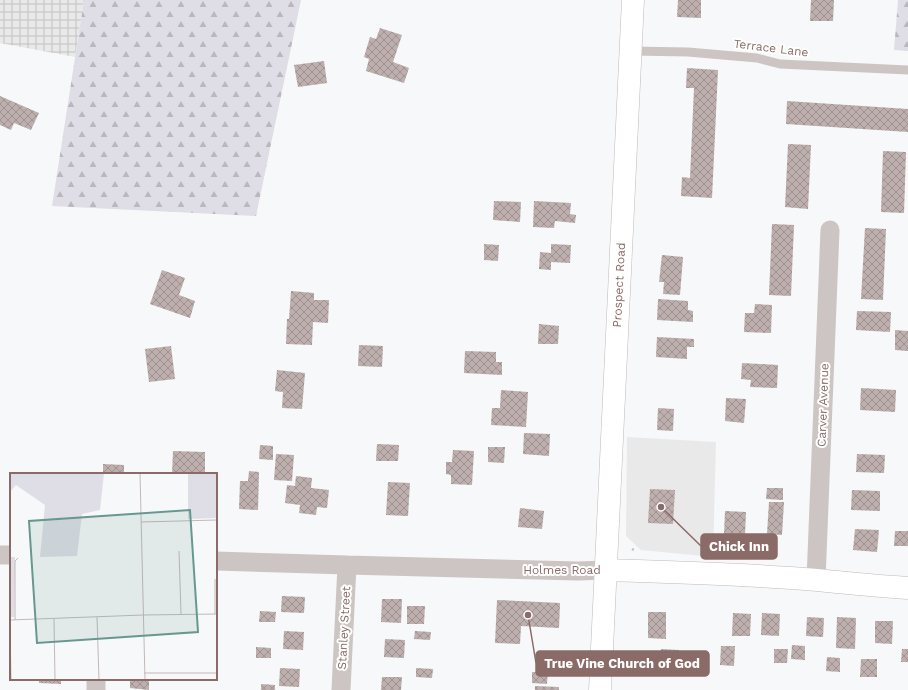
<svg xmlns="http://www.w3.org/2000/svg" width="908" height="690" font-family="'Work Sans',sans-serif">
  <defs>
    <pattern id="industrial-grid" width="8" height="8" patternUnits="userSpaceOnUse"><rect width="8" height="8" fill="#eae9ea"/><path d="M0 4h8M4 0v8" fill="none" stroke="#c3c1c1"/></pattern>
    <pattern id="forest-firs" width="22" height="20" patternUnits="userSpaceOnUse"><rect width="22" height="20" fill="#dfdde6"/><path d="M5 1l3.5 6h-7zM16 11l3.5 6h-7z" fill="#bbb7be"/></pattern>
    <pattern id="building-cross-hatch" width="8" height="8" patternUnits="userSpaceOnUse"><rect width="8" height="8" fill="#bcafad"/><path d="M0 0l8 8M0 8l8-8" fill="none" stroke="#9f9291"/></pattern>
  </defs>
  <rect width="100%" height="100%" fill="#f7f8f9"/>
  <path fill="#eae9ea" d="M627,437l89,5 -3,115 -72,-7 -15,-14z"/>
  <path fill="url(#industrial-grid)" d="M0,0h84l-9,57 -75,-14z"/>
  <path fill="url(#forest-firs)" d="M84,0h217l-45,216 -204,-10z
    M898,0h10v51l-14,-1z"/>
  <path fill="url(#building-cross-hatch)" d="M678,0h23v18l-24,-1z
    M811,0h23l-1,21h-23z
    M380,28l22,7 -9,27 16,6 -5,15 -38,-12 3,-12 -5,-2 6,-20 6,2z
    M324,61l3,22 -29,4 -4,-22z
    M687,68l31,2 -6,128 -31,-2 1,-19 8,1 4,-90h-8z
    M0,96l39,17 -8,17 -17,-7 -3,7 -11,-5z
    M787,101l121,8v23l-122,-8z
    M788,144l23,1 -3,64 -23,-2z
    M883,151l23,1 -2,61 -23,-1z
    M494,201l27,1 -1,20 -27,-2z
    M534,201l37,2 -1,11 6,1 -1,8 -20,-2 -1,7 -21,-1z
    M772,224l22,1 -3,71 -22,-1z
    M865,228l21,1 -3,71 -22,-1z
    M484,244l15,1 -1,16 -14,-1z
    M551,244l20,1 -1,18 -19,-1v8l-12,-1 1,-17 11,1z
    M662,255l21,2 -3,38 -17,-1 1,-12h-5z
    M162,270l23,8 -6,17 16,6 -5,17 -40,-14z
    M291,291l23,2v7h15l-1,23 -15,-1 -1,23 -26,-1 1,-25h2z
    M658,299l30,2v9l5,1v11l-36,-2z
    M755,304l17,1 -1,28 -27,-1 1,-19h9z
    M857,311l34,1 -1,20 -34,-2z
    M539,324l20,2 -1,18h-20z
    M895,330l13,1v20l-13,-1z
    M657,337l37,2v8h-7v12l-31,-2z
    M359,345l24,1 -1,21 -24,-1z
    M171,346l4,33 -26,3 -4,-33z
    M465,351l31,1v10h6v13l-38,-2z
    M742,363l36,2 -1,23 -27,-1 1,-7 -10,-1z
    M277,370l28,3 -3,36 -20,-1 1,-16 -8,-1z
    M861,388l35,2 -1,22 -35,-2z
    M501,390l27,2 -2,35 -35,-2 1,-17h8z
    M726,398l20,1 -2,24 -19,-2z
    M658,408l16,1 -1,22 -16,-1z
    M524,433l26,1 -1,22 -26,-2z
    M377,444l22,1 -1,16h-22z
    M260,445l13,1v14l-14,-1z
    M488,447h17l-1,16 -16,-1z
    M453,450l21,1 -2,34 -21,-1v-9l-5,-1v-12h6z
    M173,451l32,1v22h-33z
    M276,454l18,1 -2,26 -18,-1z
    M857,454l28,1 -1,18 -28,-1z
    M103,464l21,1v9h-21z
    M249,471l10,1 -1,38 -19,-1 1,-28h8z
    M296,476l16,2 -1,10 18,2 -2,18 -10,-1 -1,8 -17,-2 1,-8 -15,-2 2,-18 8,1z
    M388,482l22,1 -2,33 -22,-1z
    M767,488h16v12l-17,-1z
    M650,489l25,1 -2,34 -25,-1z
    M852,490l28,1v20l-29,-1z
    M769,502h15l-2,33 -15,-1z
    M520,508l24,3 -2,18 -24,-2z
    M725,511l21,1 -1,24 -21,-1z
    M855,529l24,1 -2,22 -24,-2z
    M895,531h13v15h-14z
    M282,596l23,1 -1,16 -23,-1z
    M382,599h20l-1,24 -20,-1z
    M497,600l63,3 -1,25 -38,-2 -1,18 -25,-1z
    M407,606h18l-1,18h-17z
    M260,611l16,1 -1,10h-16z
    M648,612h18v27l-18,-1z
    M733,613l18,1 -1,22h-18z
    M762,613l18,1 -1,22 -18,-1z
    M807,617l17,1 -1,19 -17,-1z
    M837,617l19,1 -1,31 -19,-1z
    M875,621h18l-1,23 -17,-1z
    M284,631l20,1 -1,18 -20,-1z
    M415,631l16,1 -1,8 -16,-1z
    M385,639l20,1 -1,18 -20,-1z
    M792,645l13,1v14l-14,-1z
    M721,646h14l-1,20 -14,-1z
    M256,647l15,1v10h-15z
    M661,649l18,1 -1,14 -18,-1z
    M774,649h14l-1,14h-13z
    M902,649h6v13h-7z
    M827,657l13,1v14l-14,-1z
    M861,659h16v18h-17z
    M280,668l20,1 -1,18 -20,-1z
    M416,668l17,1 -1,9 -16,-1z
    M532,672h16l-1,12 -15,-1z
    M382,677h20l-1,13h-20z
    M39,679h22v5l-22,-1z
    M130,679h19v11l-19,-2z
    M261,684l14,1v5h-14z
    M535,686l24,1v3h-24z"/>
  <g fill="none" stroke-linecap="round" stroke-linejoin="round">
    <g stroke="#c2b8b7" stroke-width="23">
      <path id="secondary" d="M606,570c70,2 141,4 211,10 30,3 60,6 91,8
        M600,690l33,-690"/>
    </g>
    <path stroke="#c4bfbe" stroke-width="2.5" stroke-dasharray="2 2" stroke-linecap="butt" d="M632,549l2,1"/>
    <path stroke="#cdc5c4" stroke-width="9" d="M631,51l57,1 69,6 23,6 128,6"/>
    <path stroke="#cdc5c4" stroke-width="19" d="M0,555h11
      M216,561l131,4 231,6 28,-1
      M816,580l14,-350
      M96,690v-11
      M341,690l6,-125"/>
    <use href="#secondary" stroke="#fff" stroke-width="22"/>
  </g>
  <g text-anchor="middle" stroke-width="4" stroke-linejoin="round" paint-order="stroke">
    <g font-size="12" fill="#8a6b67" stroke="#fff">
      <text transform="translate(771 48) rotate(7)" y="4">Terrace Lane</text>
      <text transform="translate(619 285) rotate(-87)" y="4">Prospect Road</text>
      <text transform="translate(823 405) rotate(-88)" y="4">Carver Avenue</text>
      <text x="562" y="574">Holmes Road</text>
      <text transform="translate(344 628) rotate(-87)" y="4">Stanley Street</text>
    </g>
  </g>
  <g transform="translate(10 473)">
    <rect width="207" height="207" fill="#f7f8f9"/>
    <path d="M0,0h94l-4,37 -18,4 -5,42 -37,1 5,-52 -29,-20 -6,7zM178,0h29v45l-29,1z" fill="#dfdde6"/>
    <path d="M0,84h5l-1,60h-4z" fill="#dfdde6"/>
    <path fill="none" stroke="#c4b8b6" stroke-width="1" d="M130,0l5,207M131,49l76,-2M169,78l2,63M205,106v35M133,142l74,-1M87,144l2,63M44,146l1,61M0,147l133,-5M5,147v-59l3,-3M0,151l1,56M134,200h73"/>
    <path fill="#669890" fill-opacity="0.15" stroke="#669890" stroke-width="2" d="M180,37l8,122 -161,11 -8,-122z"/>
    <rect width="207" height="207" fill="none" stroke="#8a6b67" stroke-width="2"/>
  </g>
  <path fill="none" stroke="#8a6b67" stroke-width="1.5" d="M661 507L701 546M528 615L536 663"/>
  <g fill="#8a6b67" stroke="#fff" stroke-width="1.5">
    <circle cx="661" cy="507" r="4"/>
    <circle cx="528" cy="615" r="4"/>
  </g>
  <g fill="#8a6b67" stroke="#8a6b67" stroke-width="1.5">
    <rect x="701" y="534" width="76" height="25" rx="4"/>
    <rect x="536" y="651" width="173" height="25" rx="4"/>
  </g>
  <g font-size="13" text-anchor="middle" font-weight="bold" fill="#fff">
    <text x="739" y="551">Chick Inn</text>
    <text x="622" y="668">True Vine Church of God</text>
  </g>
</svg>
